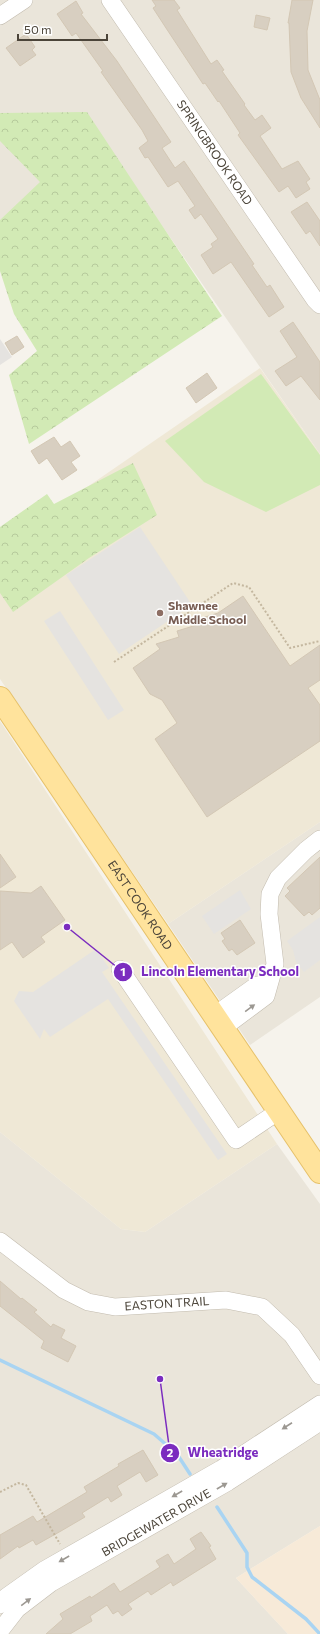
<svg xmlns="http://www.w3.org/2000/svg" width="320" height="1634" font-family="Commissioner,sans-serif">
  <defs>
    <pattern id="forest-crowns" width="20" height="18" patternUnits="userSpaceOnUse"><rect width="20" height="18" fill="#d2eab5"/><path d="M2 6a3 3 0 1 1 6 0M12 15a3 3 0 1 1 6 0" fill="none" stroke="#b6ca9c"/></pattern>
  </defs>
  <rect width="100%" height="100%" fill="#f6f3ec"/>
  <path fill="#eae5da" d="M0,0h320v454l-211,-305 -109,73z
    M320,822v175l-70,48 -82,-121z
    M0,1132l121,97 24,3 132,-88 43,60v322l-84,52 52,56h-288z"/>
  <path fill="#f7ead8" d="M320,1526v108h-32l-52,-56z"/>
  <path fill="#efe8d6" d="M260,368l60,86v368l-152,102 -168,-245v-132z
    M0,721l277,423 -132,88 -24,-3 -121,-97z"/>
  <path fill="url(#forest-crowns)" d="M87,112l135,204 -193,128 -20,-69 28,-24 -23,-37 -14,-43v-51l40,-38 -40,-41v-28z
    M133,463l24,52 -68,43 -76,54 -13,-19v-66l47,-33 7,10z"/>
  <path fill="#d2eab5" d="M261,374l59,81v30l-54,27 -62,-30 -39,-41z"/>
  <path fill="#e5e3e0" d="M0,339l12,18 -12,8z
    M140,527l52,78 -73,49 -53,-79z
    M60,611l64,99 -16,10 -64,-99z
    M240,890l11,19 -37,25 -12,-18z
    M320,917v43l-16,12 -8,-10 -3,-12 -6,-9z
    M96,949l13,19 -7,4 125,182 -9,6 -110,-161 -58,38 -6,-8 -4,10 -26,-38 5,-10 14,1z"/>
  <g fill="none" stroke-linecap="round" stroke-linejoin="round">
    <path stroke="#a9d4f2" stroke-width="3.5" d="M0,1360l154,74 23,20 13,20
      M217,1507l30,46v14l5,10 54,42 14,15"/>
  </g>
  <path fill="#d8cfc1" stroke="#d3c7b4" d="M152,0h22l6,8 -3,2 34,54 6,-4 7,10 -2,1 23,33 -1,1 11,15 7,-5 9,13 -11,8 22,33 16,-8 12,18 -4,3 4,7 -14,9 -8,-12 -9,6 -41,-57 2,-2 -21,-32 -1,1 -13,-19 -2,1 -37,-56 -13,-20 3,-2z
    M292,0h21l-6,31 1,39 12,30v28l-19,-30 -10,-26 -2,-49h-1z
    M76,1l7,12 -2,1 36,47 54,81 -9,6 13,20 9,-7 70,103 -2,1 15,22 3,-2 14,22 -15,10 -38,-55 -18,12 -12,-19 12,-8 -2,-3 7,-5 -17,-25 -6,5 -6,-9 6,-4 -17,-25 -10,6 -20,-30 -3,1 -6,-10 9,-7 -6,-11 -41,-58 2,-1 -27,-38 -4,3 -15,-22z
    M256,15l14,3 -3,12 -13,-3z
    M26,34l9,13 -3,3 4,5 -16,11 -14,-18z
    M307,202l13,19v25l-10,-15 -4,3 -15,-22z
    M293,322l27,40v38l-19,-24 -15,10 -11,-15 22,-14 -17,-26z
    M17,336l7,11 -12,8 -7,-12z
    M207,373l10,15 -21,15 -10,-15z
    M54,437l7,10 9,-6 10,15 -9,6 6,8 -15,10 -15,-22 -8,6 -8,-13z
    M243,596l47,70 30,-21v35l-12,8 12,17v36l-113,76 -52,-78 22,-16 -15,-23 -12,-6 -17,-26 27,-19 -4,-5 23,-7 -2,-6 23,-7 -1,-5 19,-6z
    M0,854l16,23 -16,11z
    M320,857v51l-8,7 -3,-3 -5,4 -19,-20 5,-5 -3,-3z
    M41,886l24,34 -24,17 4,5 -22,16 -11,-16 -12,8v-59l31,2z
    M240,920l15,23 -18,12 -5,-6 -3,2 -7,-10 3,-2 -4,-6z
    M0,1281l21,18 1,-1 15,12 -3,2 17,15 2,-3 12,6 -4,8 15,8 -8,16 -27,-14 3,-7 -44,-35z
    M143,1450l15,25 -12,7 -6,-10 -23,14 5,9 -11,7 -3,-5 -26,16 3,4 -24,14 -25,14 -3,-5 -14,8 -1,-2 -18,13v-24l33,-19 4,6 50,-30 -3,-5 35,-21 -1,-2z
    M201,1532l10,14 -2,1 7,12 -43,27 -2,-4 -20,13 -3,-4 -20,13 4,5 -10,7 -4,-5 -5,3 -6,-9 -17,11 2,5 -22,13h-24l17,-15 -3,-5 30,-18 1,2 23,-15 6,9 40,-25 -4,-6 12,-7 6,10 22,-15 -6,-10z"/>
  <g fill="none" stroke-linecap="round" stroke-linejoin="round">
    <g stroke="#c2bbae" stroke-width="18">
      <g id="minor">
        <path id="s1" d="M110,0l205,300 5,5"/>
        <path d="M0,16l24,-16"/>
        <path d="M120,969l116,171 43,-29"/>
        <path d="M215,1015l42,-30 11,-2"/>
        <path d="M223,1028l43,-32 9,-32 -6,-50 1,-20 8,-16 28,-28 14,-11"/>
        <path id="s2" d="M0,1241l64,49 24,12 27,5 111,-7 36,7 30,28 28,41"/>
        <path d="M0,1605l6,-8 38,-27 177,-101 99,-65"/>
        <path id="s3" d="M0,1631l17,-22 34,-26 177,-101 92,-60"/>
      </g>
    </g>
    <g stroke="#e6c16a" stroke-width="24">
      <g id="major">
        <path id="s4" d="M0,698l320,474"/>
      </g>
    </g>
    <path stroke="#c4b79f" stroke-width="2" stroke-dasharray="2 2" stroke-linecap="butt" d="M114,662l119,-79 16,4 41,61 30,-7
      M0,1492l18,-9 8,2 34,59"/>
    <use href="#minor" stroke="#fff" stroke-width="17"/>
    <use href="#major" stroke="#ffe39c" stroke-width="22"/>
  </g>
  <defs><path id="oneway-solid" d="M-6-.8H1V-3.2L6.5 0L1 3.2V.8H-6Z"/></defs>
  <g fill="#9c9892">
    <use href="#oneway-solid" transform="translate(250 1008) rotate(-36)"/>
    <use href="#oneway-solid" transform="translate(287 1426) rotate(147)"/>
    <use href="#oneway-solid" transform="translate(222 1486) rotate(-30)"/>
    <use href="#oneway-solid" transform="translate(177 1494) rotate(150)"/>
    <use href="#oneway-solid" transform="translate(64 1559) rotate(150)"/>
    <use href="#oneway-solid" transform="translate(26 1602) rotate(-37)"/>
  </g>
  <circle fill="#8d6e63" stroke="#fff" stroke-width="1.5" cx="160" cy="613" r="4"/>
  <g text-anchor="middle" stroke-width="3" stroke-linejoin="round" paint-order="stroke">
    <g font-size="12" fill="#4b4439" stroke="#fff">
      <text dy="4" stroke="none"><textPath href="#s1" startOffset="185">SPRINGBROOK ROAD</textPath></text>
      <text dy="4" stroke="none"><textPath href="#s4" startOffset="250">EAST COOK ROAD</textPath></text>
      <text dy="4" stroke="none"><textPath href="#s2" startOffset="187">EASTON TRAIL</textPath></text>
      <text dy="4" stroke="none"><textPath href="#s3" startOffset="192">BRIDGEWATER DRIVE</textPath></text>
    </g>
    <g font-size="12" font-weight="bold" fill="#785e54" stroke="#fff" text-anchor="start">
      <text x="168" y="610">Shawnee<tspan x="168" dy="14">Middle School</tspan></text>
    </g>
  </g>
  <path fill="none" stroke="#7b2cbf" stroke-width="1.5" d="M67 927L123 972M160 1379L170 1453"/>
  <g fill="#7b2cbf" stroke="#fff" stroke-width="1.5">
    <circle cx="67" cy="927" r="4"/>
    <circle cx="160" cy="1379" r="4"/>
    <circle cx="123" cy="972" r="10"/>
    <circle cx="170" cy="1453" r="10"/>
  </g>
  <g font-size="12" text-anchor="middle" font-weight="bold" fill="#fff">
    <text x="123" y="976">1</text>
    <text x="170" y="1457">2</text>
  </g>
  <g font-size="13" text-anchor="middle" font-weight="bold" fill="#7b2cbf" stroke="#fff" stroke-width="3" stroke-linejoin="round" paint-order="stroke">
    <text x="220" y="976">Lincoln Elementary School</text>
    <text x="223" y="1457">Wheatridge</text>
  </g>
  <path d="M18 34v6h89v-6" fill="none" stroke="#4b4439" stroke-width="2"/>
  <text x="24" y="34" font-size="12" fill="#4b4439" stroke="#ffffff" stroke-width="3" paint-order="stroke">50 m</text>
</svg>
